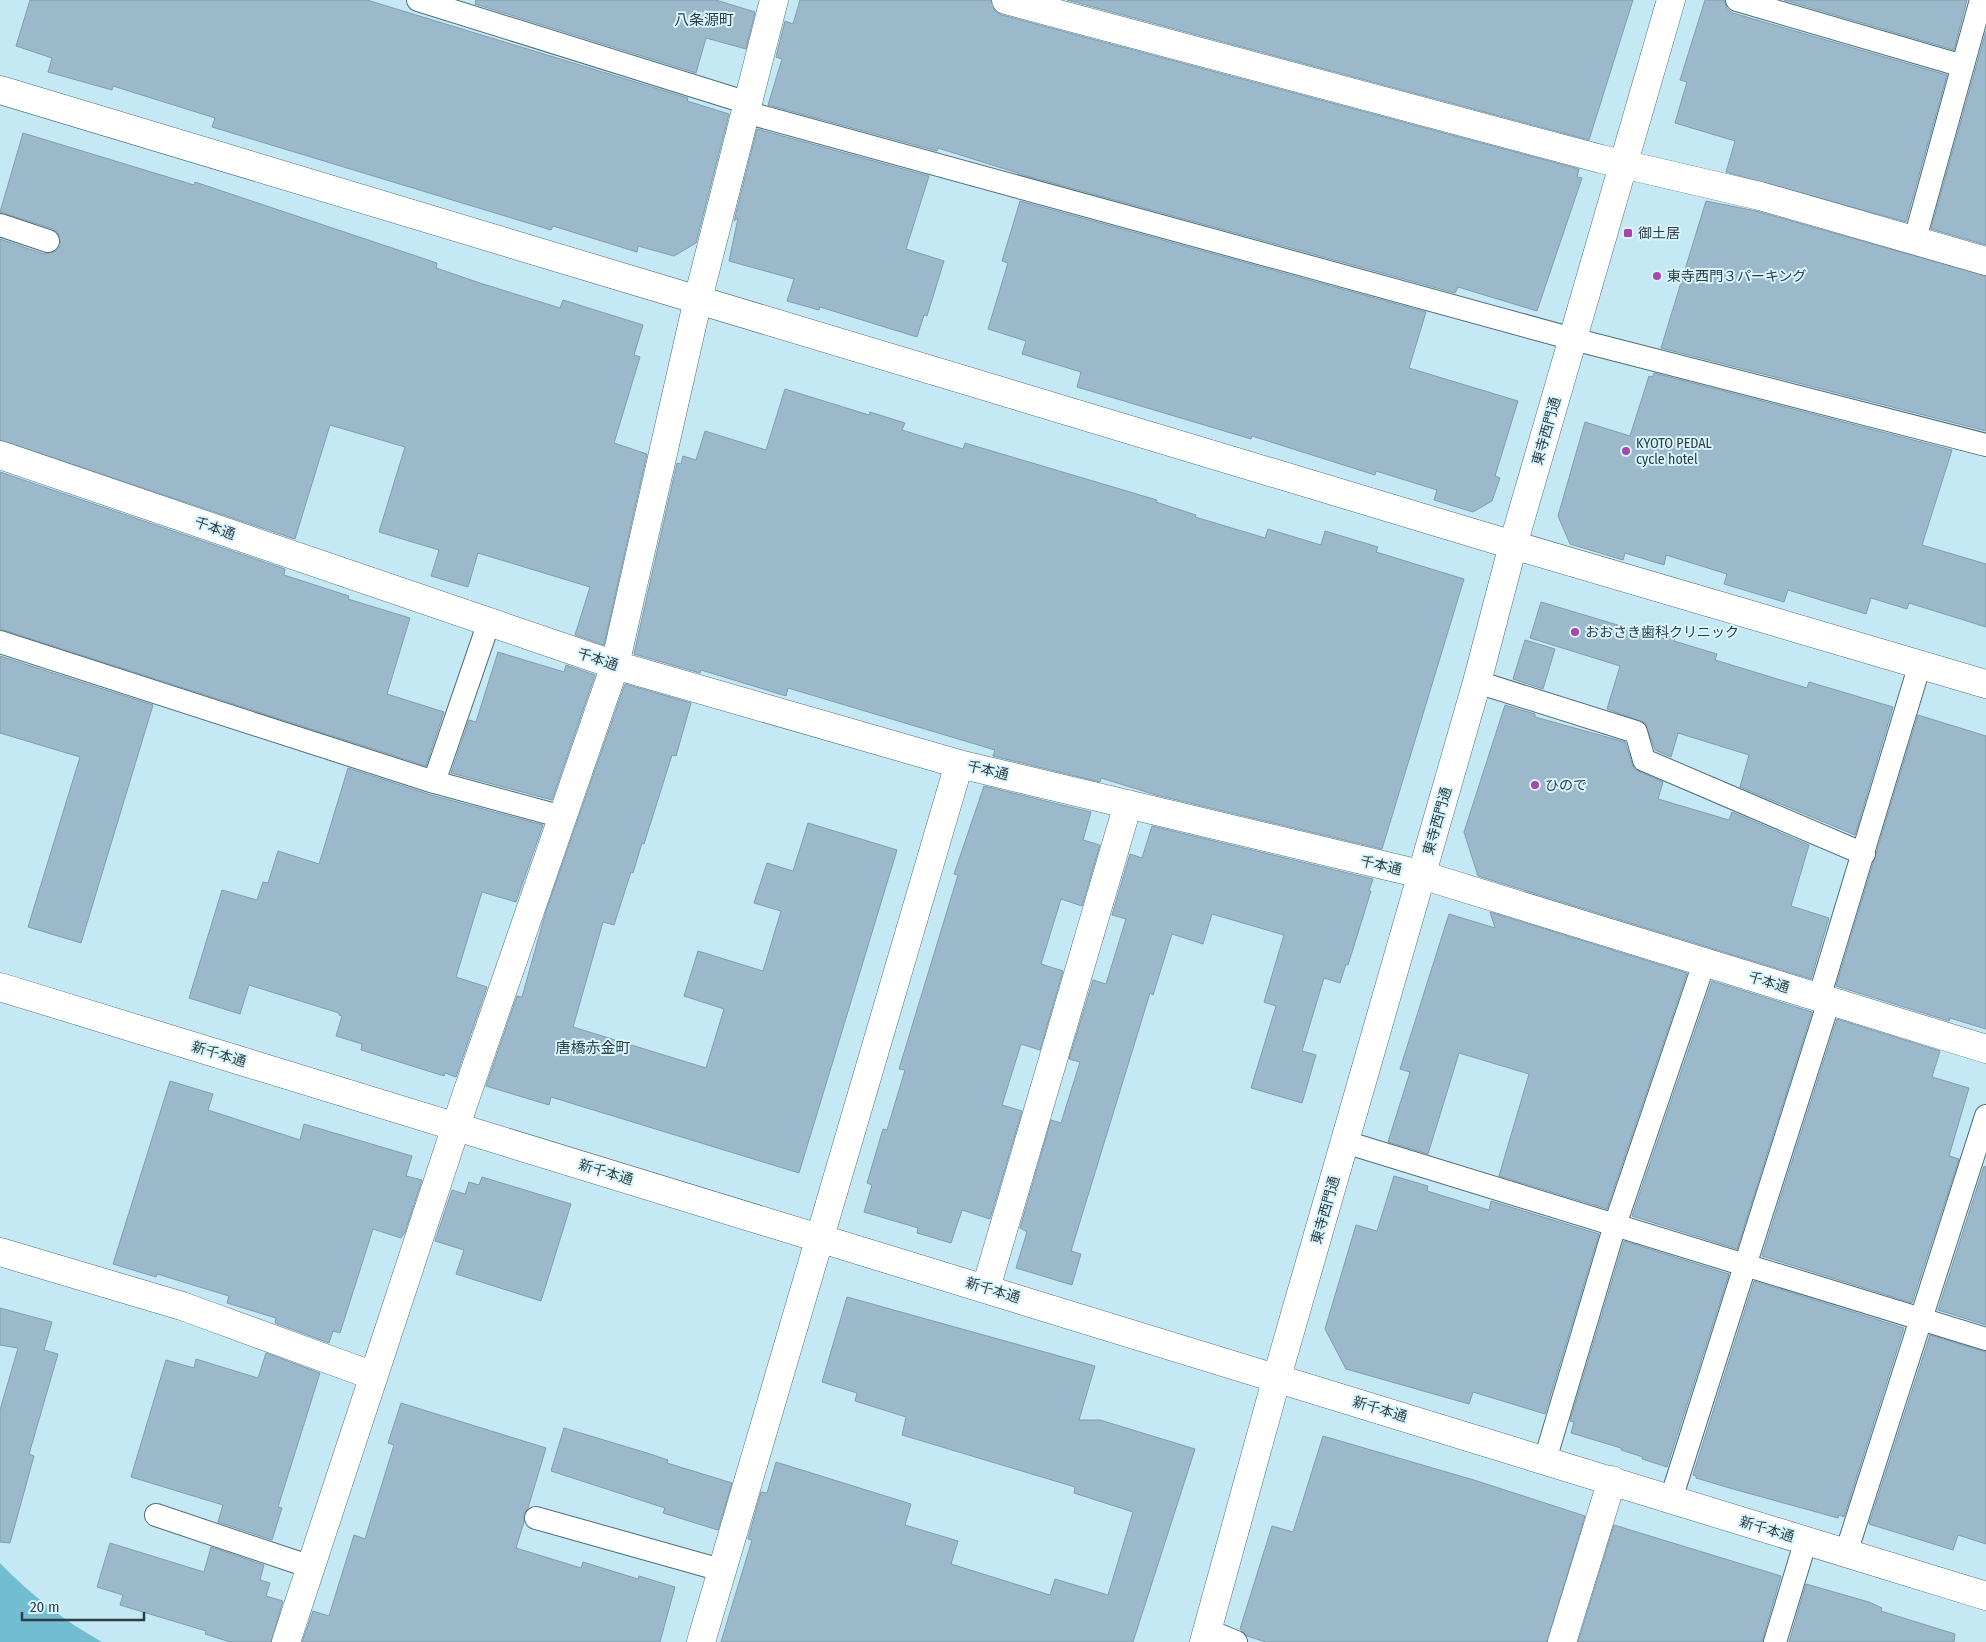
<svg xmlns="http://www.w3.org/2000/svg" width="1986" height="1642" font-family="'Fira Sans Condensed','Noto Sans JP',sans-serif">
  <rect width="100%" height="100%" fill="#c5e9f4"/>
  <path fill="#72bdd1" d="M0,1563c31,32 63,57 102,79h-102z"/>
  <path fill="#9cb8cb" stroke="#819cae" d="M30,0h337l321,98 -1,3 42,13 -33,129 -22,13 -36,-10 -1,6 -84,-26 -2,4 -339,-103 3,-9 -102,-32 -1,4 -64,-18 4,-14 -36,-12z
    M476,0h240l39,12 -9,37 -40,-11 -10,35 -221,-69z
    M800,0h191l4,11 7,4 577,154 -2,8 5,1 -45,133 -79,-24 -3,6 -428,-117 -89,-28 -1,3 -169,-46 14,-46 -6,-2 9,-36 8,3z
    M1067,0h566l-44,140z
    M1705,0h19l3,9 6,4 214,62 -41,147 -180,-50 9,-31 -60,-18 12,-41 -7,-2z
    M1784,0h183l-13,50z
    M1986,31v214l-55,-16z
    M757,129l172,47 -23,73 38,12 -17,55 -3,-1 -7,22 -97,-30 -1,3 -32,-9 7,-22 -65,-18 9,-43 -4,3z
    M23,133l171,52 1,-3 242,81 -1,5 44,15 80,25 3,-8 80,25 -9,30 6,2 -26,86 33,11 -43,191 -29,-10 15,-48 -112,-34 -10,34 -37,-11 8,-26 -60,-18 26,-85 -75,-22 -35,114 -295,-99v-201l44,15 12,-3 5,-6 -3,-12 -5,-4 -53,-17z
    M1020,201l406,111 -17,56 109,33 -23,75 5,2 -8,23 -19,11 -39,-12 3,-10 -61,-19 -1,4 -123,-39 -1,3 -174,-52 4,-15 -59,-18 4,-13 -38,-12 20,-66 -6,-2z
    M1706,201l50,10 230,65v155l-325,-83z
    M1654,373l298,77 -30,95 64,19v63l-77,-24 -2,6 -36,-11 -5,16 -78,-24 -4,12 -60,-18 3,-10 -61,-19 -2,10 -39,-12 -2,7 -53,-16 -12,-28 27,-94 45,14 19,-60 4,1z
    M785,389l84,26 1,-3 35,11 -3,7 61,19 2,-6 192,57 -1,2 40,13 -1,2 70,21 3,-9 53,16 4,-14 53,16 -2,5 88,27 -82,270 -226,-54 -55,-17 -1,4 -107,-26 2,-6 -207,-62 -2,8 -85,-26 -1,3 -66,-19 43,-191 4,1 2,-8 13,4 9,-29 61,19z
    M0,472l285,97 -1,6 65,21 -1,3 62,19 -23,76 57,18 -18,54 -426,-137z
    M1541,602l90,27 1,-4 43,13 -1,3 43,13 -2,6 92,28 2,-6 84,25 -38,128 -115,-48 9,-32 -71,-22 -7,24 -16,-7 -10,-27 -38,-14 13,-43 -90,-28z
    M1525,640l30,9 -12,40 -30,-10z
    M498,652l66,20 2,-7 29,10 -43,125 -101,-27 18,-53 7,2z
    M0,656l153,49 -72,238 -53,-16 52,-170 -80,-24z
    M625,684l66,19 -15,53 -4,-1 -28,89 -2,-1 -9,30 -2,-1 -17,53 -11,-3 -30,105 133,41 18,-59 -40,-13 14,-45 65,20 18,-60 -27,-8 13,-40 26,8 15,-48 89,27 -98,323 -248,-76 -2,8 -63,-19 31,-90 5,1 24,-86z
    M1505,705l30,9v3l90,25 9,27 29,13 -5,17 71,21 3,-8 77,33 -18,61 38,12 -18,61 -333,-103 -14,-44z
    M1918,715l68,21v293l-36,-11 -1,3 -113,-35z
    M348,768l83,27 112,30 -27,77 -34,-10 -26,85 31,10 -31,90 -11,-4 -1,3 -83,-26 1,-6 -26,-8 6,-20 -3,-1v-2l-90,-28 -9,29 -51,-16 33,-108 35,10 6,-18 5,1 10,-32 41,13z
    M984,786l107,26 -8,28 17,5 -18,61 -21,-7 -20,65 22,7 -23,79 -19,-6 -19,61 20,6 -32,108 -28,-9 -11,33 -34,-10 1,-5 -54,-16 8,-27 -5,-2 16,-54 4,1 18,-60 -6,-1 59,-194 -4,-1z
    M1152,826l221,53 -4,12h2l-23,74 -2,-1 -6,19 -16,-5 -22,73 14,4 -14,48 -51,-15 25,-82 -12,-4 20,-67 -72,-21 -9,30 -31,-10 -19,61 -3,-2 -79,258 10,3 -9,31 -56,-17 11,-36 -7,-4 31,-108 10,3 19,-61 -11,-3 24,-79 13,4 20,-65 -14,-4 18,-61 12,4z
    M1490,912l197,61 -80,236 -108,-33 30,-102 -70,-21 -31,101 -40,-12 22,-70 -10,-3 49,-155 46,14z
    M1712,981l100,31 -75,237 -105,-33z
    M1837,1019l103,32 -8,26 37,11 -20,68 10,3 -47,144 -150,-47z
    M170,1081l43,13 -5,16 92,30 4,-16 108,32 -6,20 16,4 -17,52 -4,6 -28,-9 -33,104 -7,-2 -4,12 -54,-20 1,-5 -49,-15 2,-7 -72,-22 -1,3 -43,-13z
    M1984,1166l2,1v158l-48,-15z
    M1394,1176l34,10 -1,5 62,19 2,-9 108,33 -54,180 -72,-22 -4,12 -123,-35 -21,-40 31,-104 21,6z
    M482,1177l89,27 -30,97 -85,-27 8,-24 -29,-9 17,-51 13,4 4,-12 10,3z
    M1624,1241l105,33 -62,193 -25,-8 1,-2 -22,-7v-2l-50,-15 3,-11 -4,-1z
    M1754,1281l150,47 -60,189 -5,-2 -1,3 -105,-29 -37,-11v-2l-3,-1z
    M847,1297l248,69 -16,54h21l95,29 -62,193h-412l31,-102 -4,-1 13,-47 6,1 9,-31 135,42 -6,21 53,16 -7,23 99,31 5,-16 53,16 25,-83 -59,-19 1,-6 -173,-52 4,-18 -51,-16 2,-8 -35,-11z
    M0,1308l52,14 -8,28 14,4 -29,100 5,2 -24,87 -10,-1v-132l18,-62 -18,-3z
    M1930,1335l56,17v192l-28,-9 -5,15 -84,-26z
    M266,1353l54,20 -42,134 4,1 -10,32 -54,-18 5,-17 -92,-28 35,-117 28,8 2,-9 62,19z
    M401,1403l145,45 -18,60 -4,6v8l-8,26 65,20 2,-6 55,17 1,-3 36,11 -15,55h-358l11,-31 16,5 25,-81 11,4 29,-94 -6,-2z
    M564,1428l83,25 21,7 -1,3 65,20 -14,47 -55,-17 2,-5 -114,-37z
    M1323,1436l151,44 111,36 -38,126h-281l-19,-6 -7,-7 32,-103 21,6z
    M1614,1525l167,51 -19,66h-184z
    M110,1543l94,29 7,-25 53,18 -4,15 10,3 -4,13 17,5 -12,41h-41l-25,-8 1,-3 -86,-26 3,-10 -26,-8z
    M1806,1584l63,18 13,6 -1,3 74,23 -1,8h-165z"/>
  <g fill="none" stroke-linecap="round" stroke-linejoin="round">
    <g stroke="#4d6f78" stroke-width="24">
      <path id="lane" d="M418,0l330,103
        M1737,0l226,66
        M745,112l828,227 413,106
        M0,225l48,16
        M1915,239l66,-239
        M0,642l434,140 129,35
        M1477,682l159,50 8,28 220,94
        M434,782l55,-160
        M1819,998l101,-334
        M1345,1142l641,197
        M1545,1460l70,-235 89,-262
        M1671,1499l158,-498
        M156,1515l155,52
        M536,1518l185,52
        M1846,1553l140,-437
        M1207,1630l29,12
        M1775,1642l31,-102"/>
    </g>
    <g stroke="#4d6f78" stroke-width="29">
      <path id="street" d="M1006,0l595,159 159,37 226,65
        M0,90l1513,455 473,139
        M0,455l615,210 344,99 453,108 574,177
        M0,1252l182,54 192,70
        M986,1288l142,-484
        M286,1642l179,-543 150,-434 83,-366 76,-299
        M701,1642l258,-878
        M1562,1642l50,-162"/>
    </g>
    <g stroke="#4d6f78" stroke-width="29">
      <path id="secondary" d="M0,987l1986,609
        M1204,1642l73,-265 200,-695 36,-137 158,-545"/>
    </g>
    <use href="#lane" stroke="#fff" stroke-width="22"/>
    <use href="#street" stroke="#fff" stroke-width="28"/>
    <use href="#secondary" stroke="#fff" stroke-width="28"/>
  </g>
  <g fill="#a746ae" stroke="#d8f5fe" stroke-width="2">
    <rect x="1623" y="228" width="10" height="10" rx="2.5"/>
    <circle cx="1657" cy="276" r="5"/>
    <circle cx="1626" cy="451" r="5"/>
    <circle cx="1575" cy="632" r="5"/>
    <circle cx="1535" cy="785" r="5"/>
  </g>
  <g text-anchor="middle" stroke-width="4" stroke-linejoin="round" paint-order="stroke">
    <g font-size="14" fill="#2f3e42" stroke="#d8f5fe" text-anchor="start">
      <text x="1638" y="238">御土居</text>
      <text x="1667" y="281">東寺西門３パーキング</text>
      <text x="1636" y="448">KYOTO PEDAL<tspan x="1636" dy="16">cycle hotel</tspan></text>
      <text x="1585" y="637">おおさき歯科クリニック</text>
      <text x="1545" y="790">ひので</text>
    </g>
    <g font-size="14" fill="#2f3e42" stroke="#d8f5fe">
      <text transform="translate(1546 431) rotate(-74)" y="5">東寺西門通</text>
      <text transform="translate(215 528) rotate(19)" y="5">千本通</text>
      <text transform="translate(598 659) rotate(18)" y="5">千本通</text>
      <text transform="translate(988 770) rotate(13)" y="5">千本通</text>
      <text transform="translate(1437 821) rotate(-74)" y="5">東寺西門通</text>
      <text transform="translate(1381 865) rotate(13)" y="5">千本通</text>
      <text transform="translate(1769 982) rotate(17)" y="5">千本通</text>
      <text transform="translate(219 1054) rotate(17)" y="5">新千本通</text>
      <text transform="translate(606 1172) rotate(17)" y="5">新千本通</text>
      <text transform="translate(1325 1210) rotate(-74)" y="5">東寺西門通</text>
      <text transform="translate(993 1290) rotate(17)" y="5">新千本通</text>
      <text transform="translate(1380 1409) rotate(17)" y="5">新千本通</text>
      <text transform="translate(1767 1529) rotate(17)" y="5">新千本通</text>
    </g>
    <g font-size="15" fill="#2f3e42" stroke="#d8f5fe">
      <text x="704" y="25">八条源町</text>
      <text x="593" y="1053">唐橋赤金町</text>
    </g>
  </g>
  <path d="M22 1612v8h122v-8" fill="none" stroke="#2f3e42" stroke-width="2.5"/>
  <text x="30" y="1612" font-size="15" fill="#2f3e42" stroke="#d8f5fe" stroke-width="4" paint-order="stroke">20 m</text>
</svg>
